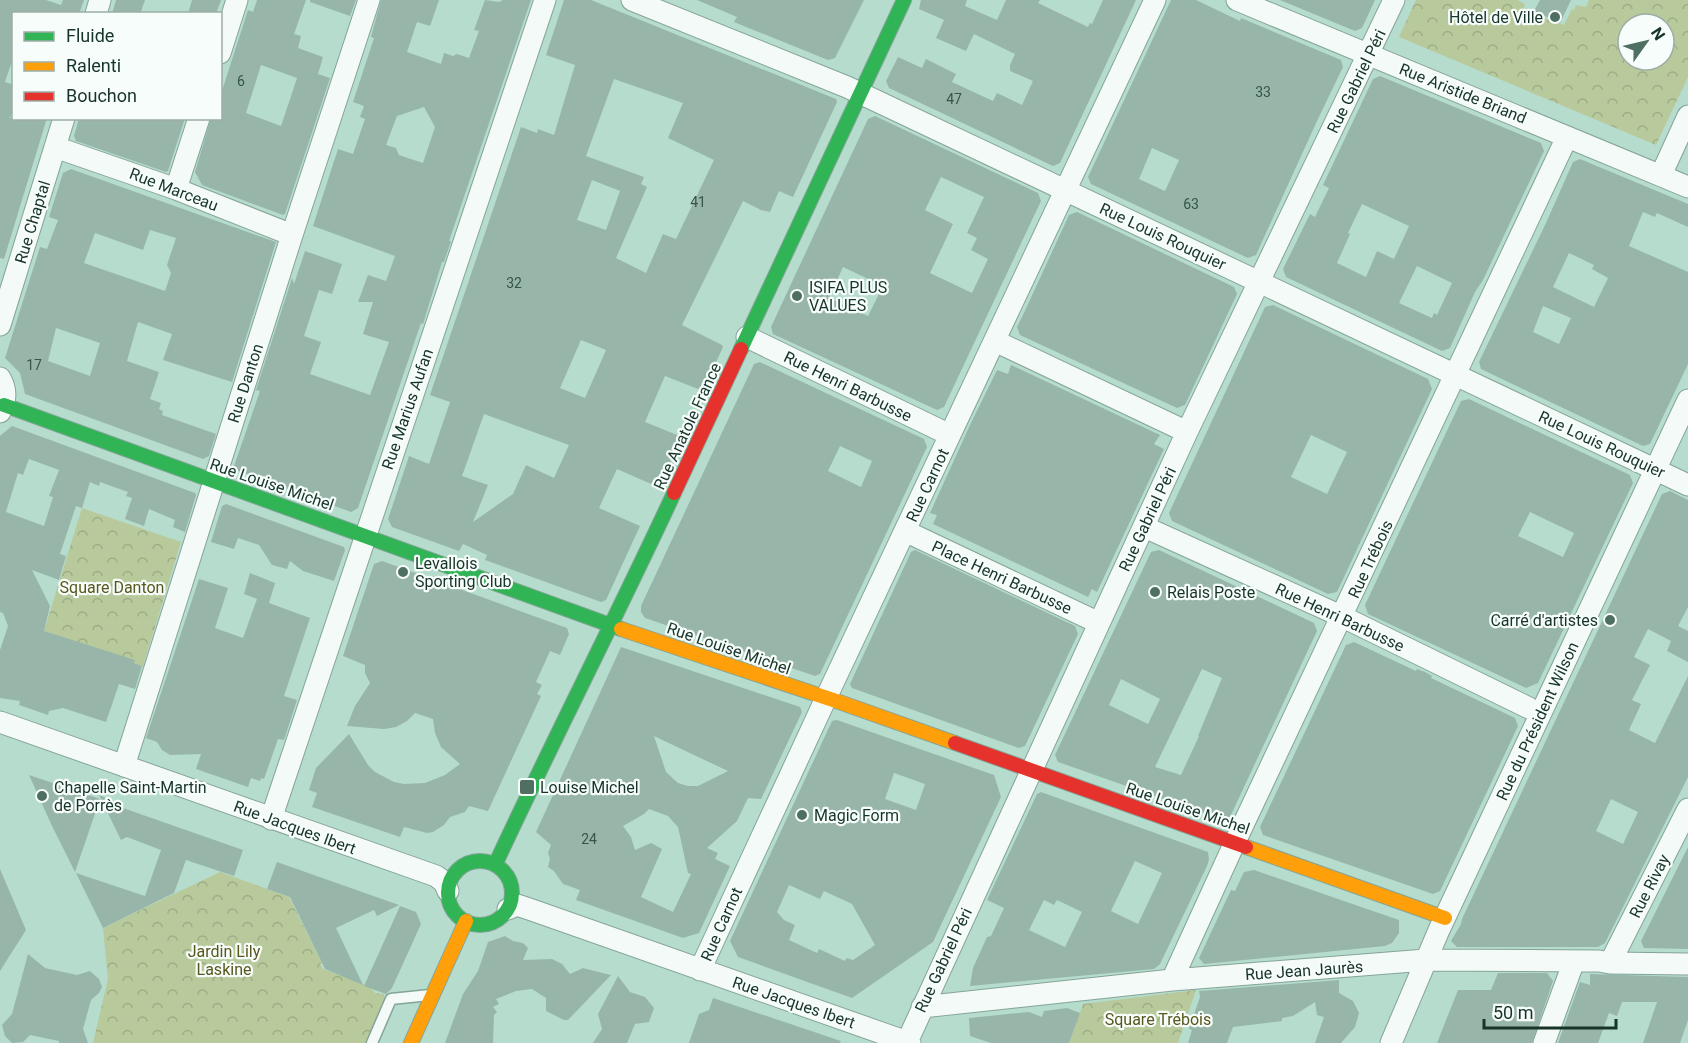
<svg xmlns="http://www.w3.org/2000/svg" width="1688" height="1043" font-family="Roboto,sans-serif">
  <defs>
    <pattern id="park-crowns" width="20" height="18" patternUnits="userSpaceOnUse" patternTransform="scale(1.5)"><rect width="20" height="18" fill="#b8c99c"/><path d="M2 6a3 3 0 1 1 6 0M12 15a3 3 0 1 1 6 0" fill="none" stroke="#9dad86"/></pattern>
  </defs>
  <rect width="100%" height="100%" fill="#b5dccc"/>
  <path fill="url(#park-crowns)" fill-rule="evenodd" d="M1416,0h101l8,4 -2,6 41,15 8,-16 2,1 2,-5 10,2 3,-7h99v77l-32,68 -257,-108zM1628,24h36v36h-36z
    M82,508l99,34 -38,124 -99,-35z
    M220,872l69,25 33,66 -2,1 3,5 46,17 6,7 9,1 1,7 -19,42h-273l15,-64 -5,-51z
    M1196,990l-18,53h-109l14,-39z"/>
  <path fill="#97b6a9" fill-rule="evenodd" d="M0,0h46l15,5 2,-5h21l-5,14h-65v41l-9,27 9,3v22l-4,11h37l-43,141 -4,-1z
    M116,0h29l-5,14h-28z
    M192,0h29l-5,14h-28z
    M257,0h49l-12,34 7,2 -3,12 25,9 -5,17 12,4 -45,136 -2,1 -81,-30 -7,-13 16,-54h9v-21l28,-87 5,2zM261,65l36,13 -16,48 -35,-13z
    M310,0h46l-6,16 -40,-14z
    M381,0h58l-9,26 -13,-4 -10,30 34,12 3,-11 9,3 4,-2 12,4 10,-27 -5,-1 11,-30 14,2 4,-2h28l-82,241h2l-7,21h-2l-19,62 -2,-1 -63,185 -7,4 -118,-43 27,-78 -4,-1 36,-112 2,6 11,-33 37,13 -10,30 -13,-4 -15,46 17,6 -11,32 60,21 19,-53 -26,-8 10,-32h-15l10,-27 18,6 9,-25 -82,-30 25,-77 15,5 12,-35 -5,-2 4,-11 -11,-4 21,-64 -3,-1zM424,107l11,20 -12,36 -24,-8 -3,-7 -10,-3 11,-29z
    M564,0h27l245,99 1,3 -44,95 -14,-6 -9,21 -9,-2 -18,-9 -61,124 40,20 1,2 -20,44 -38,-15 -20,46 37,15 -24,50 -41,-18 -18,39 41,18 -34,74 -5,2 -116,-42 2,-5 -24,-11 -4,7 -67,-24 -4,-8 21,-63 20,8 21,-62 -20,-7 91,-268 16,6 1,-4 16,6 21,-70 -29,-10zM614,79l69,24 -15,35 46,22 -38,79 -13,-5 -17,39 -30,-15 31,-71 -6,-3 3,-7 -58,-21zM592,180l28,11 -14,39 -29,-10zM581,340l25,10 -21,48 -25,-10zM484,414l85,31 -15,33 -28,-13 -13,29 -40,28 15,-37 -26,-9z
    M697,0h167l-29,58 -7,2 -94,-38 3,-5z
    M921,0h46l-2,6 32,14 9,-20h34l-2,3 50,24 2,-4 2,1 11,-24h33l-76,163 -7,3 -164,-78 -3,-7 12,-24 24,11 4,-9 30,15 -4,8 41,19 4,-8 25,12 11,-24 -23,-10v-6l5,-11 -41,-20 -8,17 -30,-13 8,-18 -25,-11z
    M1171,0h25l44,21 1,-3 100,42 2,7 -26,54 -61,134 -8,3 -157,-74 -3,-7zM1152,148l27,12 -14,31 -26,-12z
    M1280,0h95l-13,28 -7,3z
    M1540,0h31l-11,23 -26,-12z
    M1380,76l161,67 3,8 -61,129 -8,12 -25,56 -8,3 -156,-74 -3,-8 27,-55 5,3 14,-29 -6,-3 50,-106zM1362,204l47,22 -15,33 -17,-8 -11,26 -29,-14 13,-29 -2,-1zM1417,266l35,17 -15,32 -3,-2 -2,5 -33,-15z
    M875,116l163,77 3,8 -97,206 -7,3 -164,-76 -2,-7 97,-208zM941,177l43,20 -17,36 10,5 -6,12 17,9 -16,34 -42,-20 23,-49 -28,-14zM843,267l40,19 -15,30 -39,-18z
    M79,118h106l-17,53 -2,1 -90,-31 -2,-5z
    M1580,159l108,45v23l-31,-14 -2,4 -12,-5 -14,34 59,26v92l-38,80 -7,2 -162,-77 -2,-7 67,-139 27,-61zM1569,253l25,12 -2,4 16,9 -14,29 -41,-20zM1543,306l28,12 -12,26 -26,-12z
    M71,169l205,73 -44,140 -69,-22 9,-26 -34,-12 -11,39 32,11 -9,27 11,4 -2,6 4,2 -1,4 54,19 -7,22 -6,3 -178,-65 -5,-21 -15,-15 35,-111 7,2 11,-29 -9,-3 14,-44zM150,230l26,8 -9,27 4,8 -6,18 -81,-28 11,-30 48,17zM56,328l44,15 -10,33 -42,-15z
    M1077,212l157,75 3,7 -52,111 -8,3 -157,-73 -3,-8 6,-12 46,-100z
    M1273,305l155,74 4,10 -95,203 -9,2 -156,-73 -3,-8 96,-206zM1311,435l36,17 -20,42 -36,-17z
    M760,362l164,77 3,8 -107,227 -5,2 -170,-58 -4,-6v-6l113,-242zM840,446l32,15 -11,26 -33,-16z
    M1011,365l149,70 -6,9 10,5 -67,143 -5,-3 -4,8 -155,-73 4,-9 -7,-2 40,-88 27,-55 11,4z
    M1469,399l161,76 3,8 -95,200 -12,5 -158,-74 -3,-9 96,-204zM1530,512l44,21 -11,24 -45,-21z
    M12,426l183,67 1,2 -11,37 -12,-5 2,-7 -26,-11 -5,17 -19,-7 7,-21 -6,-2 2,-4 -28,-10 -1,4 -9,-4 -8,26 -6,-2 -16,48 6,2 -7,24 -27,-10 18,36 -6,25 91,29 -1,3 8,3 -7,23 -16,-5 -13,38 -43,-14 -14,3 -1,4 -29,-10 1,-4 -20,-3v-48l8,-24 -5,-13 -3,-1v-176zM29,459l30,11 -10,26 4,1 -9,29 -38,-14 12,-39 5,2z
    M1670,491l18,9v107l-10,19 10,5v31l-21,-11 4,-10 -23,-12 -14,28 16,8 -18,35 9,4 -12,26 26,13 33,-67v101l-83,166 -7,4h-141l-6,-6 10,-17 1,-5 200,-425zM1611,799l27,13 -15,32 -27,-13z
    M226,504l118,43 1,3 -11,31 -31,-10 -13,-10 -3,8 -15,-4 -13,-20 -21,-7 -4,11 -23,-7 11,-36z
    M915,550l160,76 3,8 -53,112 -6,2 -167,-60 -2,-4 61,-132z
    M1159,550l155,73 3,8 -87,186 -7,3 -165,-58 -3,-7 96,-203zM1202,669l20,9 -24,58h1l-18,39 -26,-8zM1121,679l39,20 -12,25 -39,-19z
    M382,561l185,67 2,6 -9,21 -10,-4 -14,31 6,3 -5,9 4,2 -53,115 -19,-5 -4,6 -15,5 -6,8 -11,7 -6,1 -23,-6 -4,10 -88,-30 5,-14 -8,-3 7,-22 33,-34 19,31 7,7 19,10 10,2 21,-1 20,-8 15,-11 -19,-17 -6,-14 -2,-14 -18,-6 -8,8 -11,6 -12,2 -37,-3 8,-20 15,-23 -5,-10v-8l-22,-9 31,-92z
    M250,573l25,10 -6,20 41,15 -26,78 13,4 -13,40 -6,-1 -14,40 -3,-1 -1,3 -9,-3 -3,9 -52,-18 5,-15 -31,1 -8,-5 -5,-8 -11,-4 53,-159 29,9 -13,40 28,10 14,-39 -13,-5z
    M1354,642l62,29 1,-2 8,3 7,4 -1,2 84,40 3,8 -7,15 -71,150 -7,3 -170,-59 -3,-8 86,-182z
    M621,647l179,60 2,5 -41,87 -13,-1 -11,23 -30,27 11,5 -3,6 15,7 -31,67 -16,5 -107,-38 4,-10 -17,-6 -9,-13 -6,-4 2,-8 -2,-6 3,-8 -15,-13zM654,736l42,20 32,15 -30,15h-10l-10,-3 -12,-11zM649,809l19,7 10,11 10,46 3,1 -18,38 -32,-15 21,-48 -11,-6 -16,7 -4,-13 -8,-11 21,-12z
    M837,720l157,55 7,22 -68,145 -81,56 -114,-41 -8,-16 102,-220zM894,773l31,11 -9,26 -31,-11zM789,885l31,14 4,-8 28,13 23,41 -22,15 -6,-2 -2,3 -26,-12 -2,4 -28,-13 6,-15 -11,-5 -7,-8z
    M29,775l71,24 -25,73 -23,-46z
    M1041,792l167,60 1,7 -2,7 -47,98 -6,5 -184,17 3,-18 14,-31 4,-1 13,-28 -17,-8 50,-106zM1135,861l27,12 -24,51 -27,-13zM1044,900l10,5 3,-5 25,12 -17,35 -36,-17z
    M99,795l17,7 7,6 120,42 -9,26 -48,-16 -12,33 -71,35 -27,-55 69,23 16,-46 -34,-13 -6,3z
    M1688,847v102l-44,-1 -3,-7z
    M277,862l122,43 -22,11 -3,-6 -38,18 27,57 -38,-16 -35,-72 -23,-8z
    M0,869l26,61 -26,41z
    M1254,870l145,50v13l-7,10 -7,3 -181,18 -5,-6 32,-68 4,1 9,-19z
    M400,906l16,6 5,12 -29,64 -6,6 -22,-8z
    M505,936l8,5 10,2 5,5 -5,12 29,-1 10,5 8,10 13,-6 28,7 -43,45h-4l-18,-9v-13l-14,-9 -16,2 -20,8 3,5 -6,3 4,5 -3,3 -1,28h-48l18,-49 15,-23 10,-29z
    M28,954l17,14 32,7 13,-4 9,8 3,8 -3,6 -8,7 -8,29 5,14h-29v-2l-29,-6 -7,7 -11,1 -7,-7 -3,-11 10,-11z
    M1498,973h49l6,8 -21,62h-95l21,-53h33z
    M1590,974l98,3v43l-8,23h-37l14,-41h-35l-5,14 -8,-3 -11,30h-40l22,-61 10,3z
    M618,976l12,16 15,5 9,11 -5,14 -14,2 -8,19h-34l9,-14 -4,-15z
    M1339,980v13l14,8 6,12 -4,14 -14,16h-26l9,-26 -7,-2 -2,-13 -22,14 -11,2v3l-49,6 -6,16h-39l4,-13 -3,-1 11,-32 -1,-6z
    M713,998l128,43 -1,2h-151l10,-29 10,-4z
    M1067,1008l13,5 -11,30h-78l-21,-7 -1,-18 60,-6 13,5 2,-6z"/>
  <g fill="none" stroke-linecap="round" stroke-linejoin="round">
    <g stroke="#85a498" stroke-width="13">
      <path id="lane" d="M372,1043l19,-44 39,-4"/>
    </g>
    <g stroke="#85a498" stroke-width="23">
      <path id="street" d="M632,0l215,87 841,398
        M1237,0l451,187
        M96,14l4,-14
        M220,53l17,-53
        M55,147l121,42 116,46
        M1661,175l27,-59
        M176,189l23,-71
        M0,325l64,-207
        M747,337l203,98
        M995,341l192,91
        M0,378c7,12 6,23 0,34
        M1149,529l194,88 186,91
        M905,531l194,92
        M0,722l436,154 8,6 4,9
        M124,766l168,-531 77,-235
        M271,819l274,-819
        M508,909l9,-4 15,5 378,133
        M1610,963l78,-154
        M700,970l126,-272 329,-698
        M1172,980l63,-138 332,-705
        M922,1007l250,-27 254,-20 173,1 11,2 78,1
        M907,1042l280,-610 207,-432
        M1391,1043l48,-113 249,-530
        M1544,1043l30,-82"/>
    </g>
    <g stroke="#85a498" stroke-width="16">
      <path id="fast" d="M741,349l163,-349
        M4,405l617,224
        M448 893a32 32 0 1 1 64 0a32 32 0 1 1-64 0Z
        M495,865c58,-125 121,-247 179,-372"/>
    </g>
    <g stroke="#85a498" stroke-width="16">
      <path id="slow" d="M621,629l221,74 113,40
        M1246,847l199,71
        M411,1043l55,-122"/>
    </g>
    <g stroke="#85a498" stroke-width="16">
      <path id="jam" d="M674,493l67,-144
        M955,743l291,104"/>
    </g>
    <use href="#lane" stroke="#f4faf7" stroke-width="10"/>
    <use href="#street" stroke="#f4faf7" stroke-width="21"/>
    <use href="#fast" stroke="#30b455" stroke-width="14"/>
    <use href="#slow" stroke="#ff9f0a" stroke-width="14"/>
    <use href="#jam" stroke="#e5322d" stroke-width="14"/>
  </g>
  <g fill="#4e6f62" stroke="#f7fdfa" stroke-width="2">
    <circle cx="1555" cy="17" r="6"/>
    <circle cx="797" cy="296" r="6"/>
    <circle cx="403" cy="572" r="6"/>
    <circle cx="1155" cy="592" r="6"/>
    <circle cx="1610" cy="620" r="6"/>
    <rect x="519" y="779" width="16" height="16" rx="3"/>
    <circle cx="42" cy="796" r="6"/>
    <circle cx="802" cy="815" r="6"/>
  </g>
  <g text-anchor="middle" stroke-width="4.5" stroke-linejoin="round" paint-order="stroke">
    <g font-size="14" fill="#375449">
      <text x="241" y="86">6</text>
      <text x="1263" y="97">33</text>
      <text x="954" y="104">47</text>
      <text x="698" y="207">41</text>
      <text x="1191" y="209">63</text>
      <text x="514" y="288">32</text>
      <text x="34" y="370">17</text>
      <text x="589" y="844">24</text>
    </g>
    <g font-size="16" fill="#173429" stroke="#f7fdfa" text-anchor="start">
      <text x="1543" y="23" text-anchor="end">Hôtel de Ville</text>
      <text x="809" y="293">ISIFA PLUS<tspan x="809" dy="18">VALUES</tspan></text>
      <text x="415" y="569">Levallois<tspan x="415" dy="18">Sporting Club</tspan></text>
      <text x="1167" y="598">Relais Poste</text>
      <text x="1598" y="626" text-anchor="end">Carré d'artistes</text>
      <text x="54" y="793">Chapelle Saint-Martin<tspan x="54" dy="18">de Porrès</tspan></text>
      <text x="540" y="793">Louise Michel</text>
      <text x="814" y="821">Magic Form</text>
    </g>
    <g font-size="16" fill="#173429" stroke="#f7fdfa">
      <text transform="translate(1356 81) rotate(-64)" y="6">Rue Gabriel Péri</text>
      <text transform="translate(1463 93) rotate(22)" y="6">Rue Aristide Briand</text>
      <text transform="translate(174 189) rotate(21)" y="6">Rue Marceau</text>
      <text transform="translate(32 222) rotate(-73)" y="6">Rue Chaptal</text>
      <text transform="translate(1163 236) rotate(25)" y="6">Rue Louis Rouquier</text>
      <text transform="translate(245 383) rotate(-72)" y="6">Rue Danton</text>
      <text transform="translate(848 386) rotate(26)" y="6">Rue Henri Barbusse</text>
      <text transform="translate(407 409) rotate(-71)" y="6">Rue Marius Aufan</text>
      <text transform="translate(687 426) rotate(-65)" y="6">Rue Anatole France</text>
      <text transform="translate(1602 444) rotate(25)" y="6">Rue Louis Rouquier</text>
      <text transform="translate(272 484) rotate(19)" y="6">Rue Louise Michel</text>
      <text transform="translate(927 485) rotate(-65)" y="6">Rue Carnot</text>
      <text transform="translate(1147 519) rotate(-65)" y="6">Rue Gabriel Péri</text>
      <text transform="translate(1370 559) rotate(-65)" y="6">Rue Trébois</text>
      <text transform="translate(1002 577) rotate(25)" y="6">Place Henri Barbusse</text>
      <text transform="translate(1340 617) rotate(25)" y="6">Rue Henri Barbusse</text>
      <text transform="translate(729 648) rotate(19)" y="6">Rue Louise Michel</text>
      <text transform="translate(1537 721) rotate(-65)" y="6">Rue du Président Wilson</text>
      <text transform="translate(1188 808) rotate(19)" y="6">Rue Louise Michel</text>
      <text transform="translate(295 827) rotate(20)" y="6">Rue Jacques Ibert</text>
      <text transform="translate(1649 886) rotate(-63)" y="6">Rue Rivay</text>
      <text transform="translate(721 924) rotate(-66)" y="6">Rue Carnot</text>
      <text transform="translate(943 960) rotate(-65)" y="6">Rue Gabriel Péri</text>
      <text transform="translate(1304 970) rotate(-4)" y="6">Rue Jean Jaurès</text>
      <text transform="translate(794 1002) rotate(19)" y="6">Rue Jacques Ibert</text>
    </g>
    <g font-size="16" fill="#59571d" stroke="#f7fdfa">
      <text x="112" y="593">Square Danton</text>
      <text x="224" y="957">Jardin Lily<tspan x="224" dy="18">Laskine</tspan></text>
      <text x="1158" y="1025">Square Trébois</text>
    </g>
  </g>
  <rect x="12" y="12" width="210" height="108" fill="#f7fdfa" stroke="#9dada6" stroke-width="1.5"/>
  <rect x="24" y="32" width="30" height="9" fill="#30b455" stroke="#9dada6" stroke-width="1.5"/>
  <text x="66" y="42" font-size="18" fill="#173429">Fluide</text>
  <rect x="24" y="62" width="30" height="9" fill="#ff9f0a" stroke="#9dada6" stroke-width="1.5"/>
  <text x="66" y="72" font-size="18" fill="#173429">Ralenti</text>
  <rect x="24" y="92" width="30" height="9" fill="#e5322d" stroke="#9dada6" stroke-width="1.5"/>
  <text x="66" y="102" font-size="18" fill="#173429">Bouchon</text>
  <g transform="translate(1646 42) rotate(56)"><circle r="28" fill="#f7fdfa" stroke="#9dada6" stroke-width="1.5"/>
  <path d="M0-4.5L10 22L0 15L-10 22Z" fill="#4e6f62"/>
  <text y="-9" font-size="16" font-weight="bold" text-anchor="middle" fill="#173429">N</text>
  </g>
  <path d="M1484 1019v9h132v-9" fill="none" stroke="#173429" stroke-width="3"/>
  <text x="1493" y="1019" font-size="18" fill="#173429" stroke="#f7fdfa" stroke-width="4.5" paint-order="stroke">50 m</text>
</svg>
